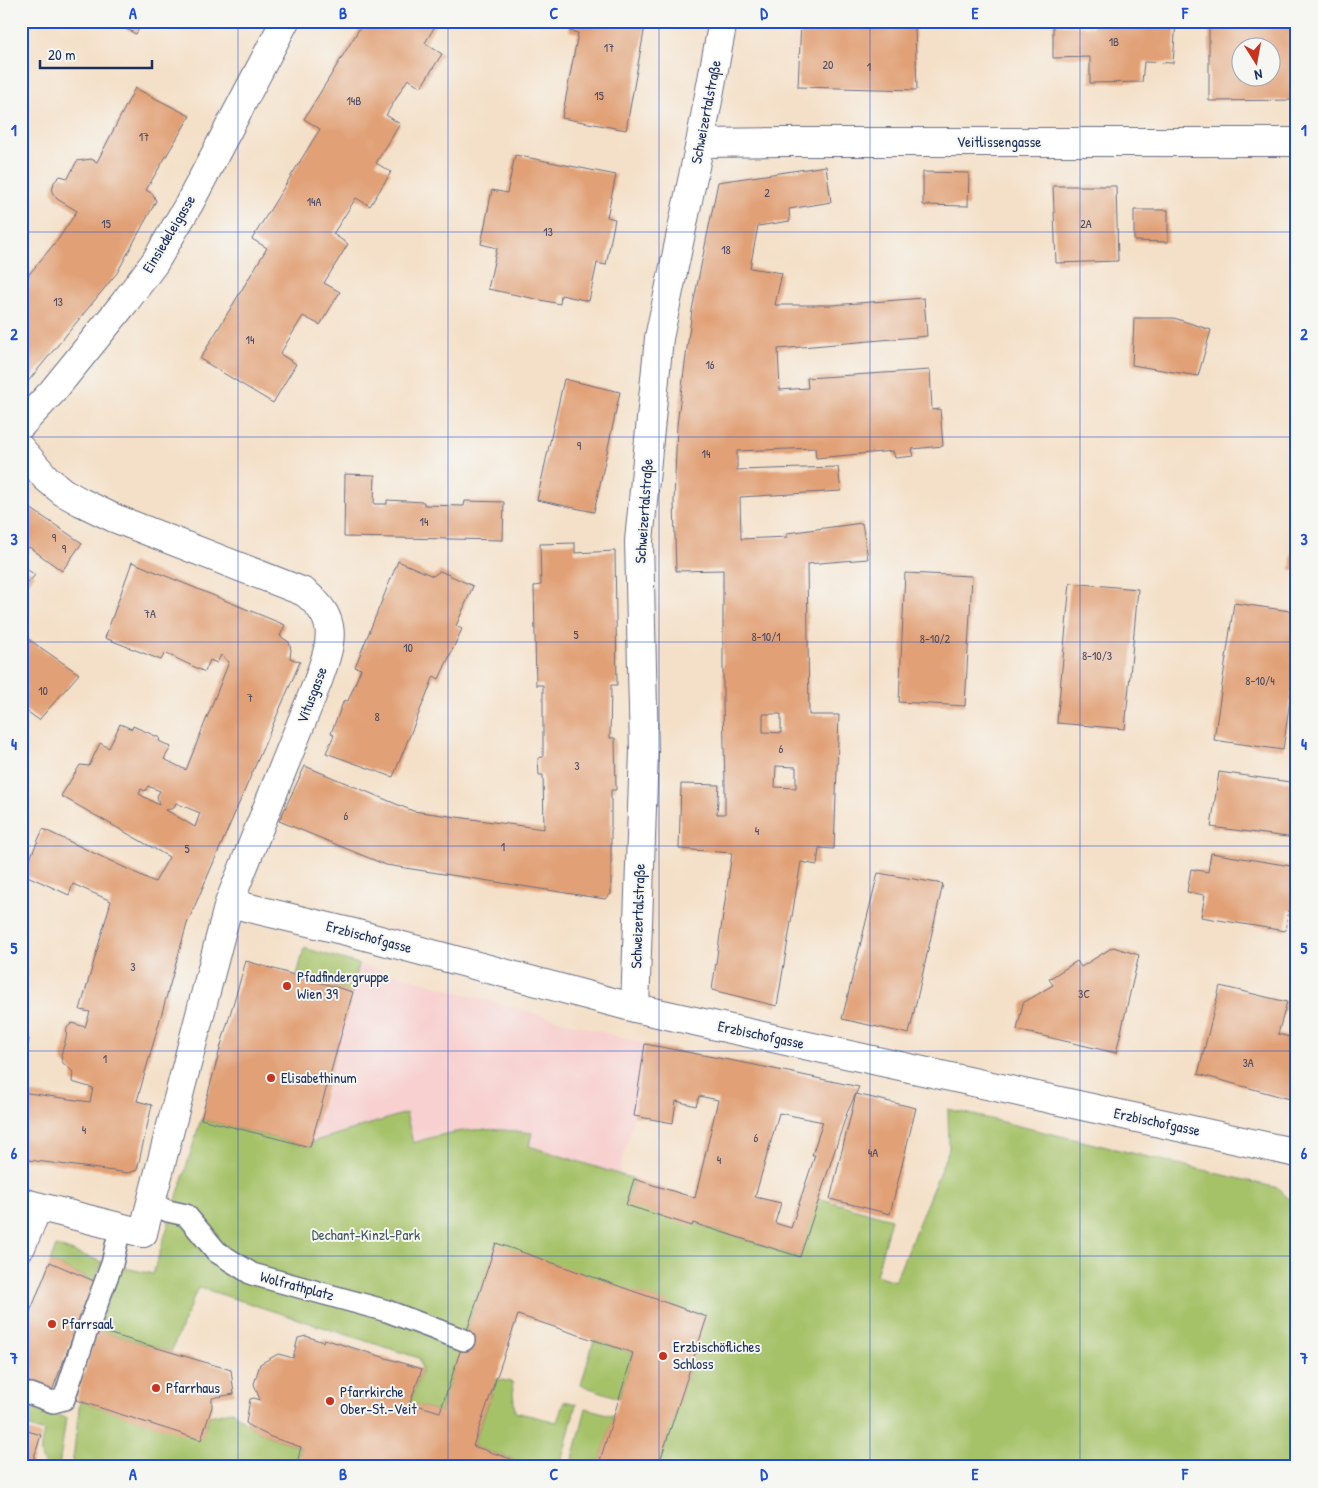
<svg xmlns="http://www.w3.org/2000/svg" width="1318" height="1488" font-family="'Patrick Hand',sans-serif">
  <rect width="100%" height="100%" fill="#f6f6f2"/>
  <filter id="ink" filterUnits="userSpaceOnUse"><feTurbulence type="fractalNoise" baseFrequency=".02" numOctaves="2"/><feDisplacementMap in="SourceGraphic" scale="10" xChannelSelector="R" yChannelSelector="G"/><feConvolveMatrix kernelMatrix="1 2 1 2 8 2 1 2 1" color-interpolation-filters="sRGB"/></filter>
  <filter id="wash" filterUnits="userSpaceOnUse"><feTurbulence type="fractalNoise" baseFrequency=".0096" numOctaves="4" result="noise"/><feDisplacementMap in="SourceGraphic" scale="20" xChannelSelector="R" yChannelSelector="G"/><feGaussianBlur stdDeviation="1.12" result="paint"/><feColorMatrix in="noise" values="0 0 0 0 0 0 0 0 0 0 0 0 0 0 0 0 0 1.4 0 .05"/><feComposite in="paint" operator="in"/></filter>
  <g filter="url(#wash)">
    <rect width="100%" height="100%" fill="#f4e0c8"/>
    <path fill="#f7d0cf" d="M246,961l107,31 6,-28 286,80 -11,72 -15,58 -91,-28 3,-13 -50,-5 -41,6 -27,9 -7,-29 -96,33 -109,-28 22,-81z"/>
    <path fill="#a6c269" stroke="#607864" d="M304,948l55,16 -6,28 -56,-16z
      M948,1109l330,79 19,19v260h-639l48,-150 -210,-73 -56,168 -30,-9 12,-34 -3,-11 -221,-71 -27,65 -74,-22 24,-63 32,7 48,-155 109,28 2,-5 94,-29 7,30c46,-15 71,-16 119,-10l-3,13 105,33 -8,25 67,19 106,34 19,-59 73,21 -15,56 19,6 54,-132z
      M56,1246l47,16 -9,19 -44,-19z
      M594,1340l39,13 -14,45 -38,-13z
      M21,1379l9,4 -7,18 43,17 -7,49h-12c-10,-10 -6,-24 -3,-35l-23,-8z
      M497,1379l15,3 3,30 42,10 7,-21 12,3 -16,63h-24l-63,-21z
      M80,1401l121,38 8,-23 23,-5 19,16 20,10 30,10 -5,20h-224z
      M586,1408l28,8 -16,51h-27z"/>
    <g id="blocks">
      <path fill="#e1a076" fill-rule="evenodd" d="M111,21h32l-7,13z
        M364,21h74l-13,22 17,11 -21,33 -13,-8 -22,36 14,9 -24,39 15,9 -21,34 -14,-8 -23,36 15,10 -24,39 16,9 -20,33 -17,-9 -23,38 16,10 -23,39 -73,-44 67,-111 -15,-9 68,-110 -16,-10z
        M571,21h75l-20,109 -64,-12 16,-85 -9,-2z
        M801,21h47v5l67,1 2,63 -119,-3z
        M1093,21h83l-3,42 -29,-1 -2,20 -52,1v-26l-37,1v-34l40,3z
        M1209,21h88v79l-88,1zM1240,48h30v30h-30z
        M135,88l55,28 -44,74 7,4 3,7 -39,72 -96,117v-106l38,-46 18,-27 -20,-12 -5,-7 2,-10 6,-6 8,2 9,-17 14,-2 6,3z
        M515,155l101,20 -9,42 8,2 -9,46 -9,-2 -8,38 -28,-6 -1,9 -72,-15 9,-41 -16,-4 11,-54 15,3z
        M826,166l5,36 -42,7 1,12 -32,5 -8,42 32,5 -7,32h57l92,-7 3,38 -149,13 2,41 28,-2 -1,-10 123,-8 2,40 8,-1 3,37 -31,3 2,7 -19,2 -2,-7 -77,7 -1,-10 -78,3v19l101,-3 3,24 -101,6 1,42 46,-2v-4l75,-10 6,36 -61,5 2,151h30l-5,134 -15,-1 -2,17 -16,-3 -24,144 -65,-16 20,-137 -53,-4 2,-65 38,1 -2,29h8v-29l-2,-81v-134l-47,1 -2,-70 3,-76 15,-115 26,-128zM763,714h18v19l-18,-1zM776,766l20,1v21l-21,-1z
        M923,172l46,1 -1,33 -45,-1z
        M1053,186h63l2,75 -62,2z
        M1134,210h34v32l-34,-1z
        M1134,318h40l37,12 -13,46 -66,-11z
        M564,379l56,13 -26,120 -57,-12z
        M345,474l30,1 -1,29h13v-4l37,2v3l40,1 1,-5 39,1 -1,38 -159,-3z
        M21,502l61,41 -20,28 -33,-24 -8,11z
        M1295,523h2v47h-7z
        M575,543v10l40,-2 2,134h-6l-1,53h5l1,52h-5v104l-6,5 -219,-34 -107,-44 26,-55 108,45 131,18 -1,-54h-4l-1,-17 5,-1v-72h-7l-2,-99 7,-1 -1,-41z
        M398,561l35,15 7,-5 33,15 -17,40 6,3 -23,50 -5,-3 -41,101 -67,-24 8,-18 -3,-2 13,-33 4,1 13,-32 -6,-2z
        M132,562l153,63 -5,11 9,6 2,8 -1,8 10,4 -113,262 -50,177 15,4 -15,65 -8,3 -108,-14v-67l69,10 3,-14 -21,-6 1,-10 -11,-10 -1,-7 5,-17 1,-10 5,-5 13,4 5,-15 -10,-2 31,-109 -38,-17 -4,11 -46,-21 20,-45 112,53 14,-25 -108,-61 19,-31 9,1 11,-23 9,5 11,-24 12,5 1,-3 27,12 -1,3 12,6 -7,12 22,11 43,-108 -8,-7 -4,8 -7,-3 -5,12 -40,-19 -4,7 -56,-22zM148,786l12,5 -3,5 2,9 -20,-11 2,-5 4,2zM176,803l24,10 -5,14 -29,-17 8,-2z
        M21,565l14,10 -14,16z
        M905,573l67,3 -7,130 -66,-4z
        M1070,583l68,6 -13,140 -68,-6z
        M1234,603l63,9v37l-3,20 3,1v23l-6,-1 -8,58 -69,-10z
        M21,634l58,40 -40,46 -18,-13z
        M1219,772l78,11v41l-2,14 -84,-11z
        M1211,853l86,14v45l-8,-2 -4,21 -84,-14 4,-22 -18,-3 4,-23 17,3z
        M878,873l65,11 -34,150 -67,-15z
        M1113,947l26,8 -23,98 -99,-23 6,-27 30,-18 -4,-6 28,-18 4,6z
        M246,961l107,31 -43,155 -109,-28 22,-81z
        M1220,986l67,16 -9,32 19,5v62l-99,-27z
        M21,1037l8,2 -7,36h-1z
        M645,1044l110,21 104,22 -12,26 -47,144 -107,-34 -1,3 -66,-21 8,-26 61,19 23,-98 -19,-4 -3,10 -20,-5 -3,22 -39,-7zM779,1113l44,9 -11,33h3l-24,73 -16,-5 6,-20 -26,-6z
        M856,1094l60,14 -26,106 -60,-15z
        M496,1243l211,74 -49,150h-60l35,-114 -115,-38 -45,131 61,21h-156l-13,-4 -1,4h-68l5,-20 -30,-10 -20,-10 -5,-4 4,-24 4,-1 6,2 -6,-16 6,-20 18,-10 15,4 5,-20 8,-2 17,6 1,-3 98,30 -12,34 30,9z
        M50,1262l44,19 -42,110 -31,-12v-44z
        M97,1330l134,40 3,24 -22,4v9l-11,33 -125,-40z
        M21,1429l20,6 -10,32h-10z"/>
    </g>
  </g>
  <g filter="url(#ink)">
    <use href="#blocks" fill-opacity="0" stroke="#676d83" stroke-width="1"/>
    <g fill="none" stroke-linecap="round" stroke-linejoin="round">
      <g stroke="#676d83" stroke-width="24">
        <path id="service" d="M150,1203l18,8 18,4 31,37 35,22 135,37 77,29
          M31,1394l22,8 11,-3 22,-66 26,-69 8,-36"/>
      </g>
      <g stroke="#676d83" stroke-width="30">
        <path id="minor" d="M700,143l86,-1h511
          M635,1008l9,-257 -5,-210 20,-203 41,-195 23,-122
          M21,1247l17,-40"/>
      </g>
      <g stroke="#676d83" stroke-width="30">
        <path id="tertiary" d="M21,425l31,-33 73,-90 30,-40 34,-58 96,-183
          M21,449l25,29 17,14 18,10 33,16 190,74c37,28 27,51 14,89l-89,222 -86,330
          M229,903l121,29 285,76 662,145"/>
      </g>
      <g stroke="#676d83" stroke-width="30">
        <path id="secondary" d="M21,1202l122,31"/>
      </g>
      <use href="#service" stroke="#fff" stroke-width="21"/>
      <use href="#minor" stroke="#fff" stroke-width="28"/>
      <use href="#tertiary" stroke="#fff" stroke-width="28"/>
      <use href="#secondary" stroke="#fff" stroke-width="28"/>
    </g>
  </g>
  <path fill="none" stroke="#1d4ed8" stroke-width="1" stroke-opacity="0.55" d="M238,21v1446M448,21v1446M659,21v1446M870,21v1446M1080,21v1446M21,232h1276M21,437h1276M21,642h1276M21,846h1276M21,1051h1276M21,1256h1276"/>
  <g fill="#c8321e" stroke="#f6f6f2" stroke-width="2">
    <circle cx="287" cy="986" r="5"/>
    <circle cx="271" cy="1078" r="5"/>
    <circle cx="52" cy="1324" r="5"/>
    <circle cx="663" cy="1356" r="5"/>
    <circle cx="156" cy="1388" r="5"/>
    <circle cx="330" cy="1401" r="5"/>
  </g>
  <g text-anchor="middle" stroke-width="4" stroke-linejoin="round" paint-order="stroke">
    <g font-size="12" fill="#4c4b64">
      <text x="1114" y="46">1B</text>
      <text x="609" y="52">17</text>
      <text x="828" y="69">20</text>
      <text x="869" y="71">1</text>
      <text x="599" y="100">15</text>
      <text x="354" y="105">14B</text>
      <text x="144" y="141">17</text>
      <text x="767" y="197">2</text>
      <text x="314" y="206">14A</text>
      <text x="106" y="228">15</text>
      <text x="1086" y="228">2A</text>
      <text x="548" y="236">13</text>
      <text x="726" y="254">18</text>
      <text x="58" y="306">13</text>
      <text x="250" y="344">14</text>
      <text x="710" y="369">16</text>
      <text x="579" y="450">9</text>
      <text x="706" y="458">14</text>
      <text x="424" y="526">14</text>
      <text x="54" y="542">9</text>
      <text x="64" y="553">9</text>
      <text x="150" y="618">7A</text>
      <text x="576" y="639">5</text>
      <text x="766" y="641">8-10/1</text>
      <text x="935" y="643">8-10/2</text>
      <text x="408" y="652">10</text>
      <text x="1097" y="660">8-10/3</text>
      <text x="1260" y="685">8-10/4</text>
      <text x="43" y="695">10</text>
      <text x="250" y="702">7</text>
      <text x="377" y="721">8</text>
      <text x="781" y="753">6</text>
      <text x="577" y="770">3</text>
      <text x="346" y="820">6</text>
      <text x="757" y="835">4</text>
      <text x="503" y="851">1</text>
      <text x="187" y="853">5</text>
      <text x="133" y="971">3</text>
      <text x="1084" y="998">3C</text>
      <text x="105" y="1063">1</text>
      <text x="1248" y="1067">3A</text>
      <text x="84" y="1134">4</text>
      <text x="756" y="1142">6</text>
      <text x="873" y="1157">4A</text>
      <text x="719" y="1164">4</text>
    </g>
    <g font-size="15" fill="#1b2f5e" stroke="#f6f6f2">
      <text transform="translate(706 112) rotate(-79)" y="5">Schweizertalstraße</text>
      <text x="999" y="147">Veitlissengasse</text>
      <text transform="translate(169 234) rotate(-59)" y="5">Einsiedeleigasse</text>
      <text transform="translate(644 511) rotate(-86)" y="5">Schweizertalstraße</text>
      <text transform="translate(312 695) rotate(-69)" y="5">Vitusgasse</text>
      <text transform="translate(638 916) rotate(-88)" y="5">Schweizertalstraße</text>
      <text transform="translate(369 937) rotate(15)" y="5">Erzbischofgasse</text>
      <text transform="translate(761 1035) rotate(12)" y="5">Erzbischofgasse</text>
      <text transform="translate(1157 1122) rotate(12)" y="5">Erzbischofgasse</text>
      <text transform="translate(297 1286) rotate(15)" y="5">Wolfrathplatz</text>
    </g>
    <g font-size="15" fill="#1b2f5e" stroke="#f6f6f2" text-anchor="start">
      <text x="297" y="982">Pfadfindergruppe<tspan x="297" dy="17">Wien 39</tspan></text>
      <text x="281" y="1083">Elisabethinum</text>
      <text x="62" y="1329">Pfarrsaal</text>
      <text x="673" y="1352">Erzbischöfliches<tspan x="673" dy="17">Schloss</tspan></text>
      <text x="166" y="1393">Pfarrhaus</text>
      <text x="340" y="1397">Pfarrkirche<tspan x="340" dy="17">Ober-St.-Veit</tspan></text>
    </g>
    <g font-size="15" fill="#455b61" stroke="#f6f6f2">
      <text x="366" y="1240">Dechant-Kinzl-Park</text>
    </g>
  </g>
  <rect width="1318" height="1488" fill="none" stroke="#f6f6f2" stroke-width="55"/>
  <g transform="translate(1256 62) rotate(169)"><circle r="24" fill="#f6f6f2" stroke="#9ea6b7"/>
  <path d="M0-4L9 19L0 12L-9 19Z" fill="#c8321e"/>
  <text y="-8" font-size="14" font-weight="bold" text-anchor="middle" fill="#1b2f5e">N</text>
  </g>
  <path d="M40 60v8h112v-8" fill="none" stroke="#1b2f5e" stroke-width="2.5"/>
  <text x="48" y="60" font-size="15" fill="#1b2f5e" stroke="#f6f6f2" stroke-width="4" paint-order="stroke">20 m</text>
  <rect x="28" y="28" width="1262" height="1432" fill="none" stroke="#1d4ed8" stroke-width="2"/>
  <g font-size="16" text-anchor="middle" font-weight="bold" fill="#1d4ed8">
    <text x="133" y="19">A</text>
    <text x="343" y="19">B</text>
    <text x="554" y="19">C</text>
    <text x="764" y="19">D</text>
    <text x="975" y="19">E</text>
    <text x="1185" y="19">F</text>
    <text x="14" y="136">1</text>
    <text x="1304" y="136">1</text>
    <text x="14" y="340">2</text>
    <text x="1304" y="340">2</text>
    <text x="14" y="545">3</text>
    <text x="1304" y="545">3</text>
    <text x="14" y="750">4</text>
    <text x="1304" y="750">4</text>
    <text x="14" y="954">5</text>
    <text x="1304" y="954">5</text>
    <text x="14" y="1159">6</text>
    <text x="1304" y="1159">6</text>
    <text x="14" y="1364">7</text>
    <text x="1304" y="1364">7</text>
    <text x="133" y="1480">A</text>
    <text x="343" y="1480">B</text>
    <text x="554" y="1480">C</text>
    <text x="764" y="1480">D</text>
    <text x="975" y="1480">E</text>
    <text x="1185" y="1480">F</text>
  </g>
</svg>
